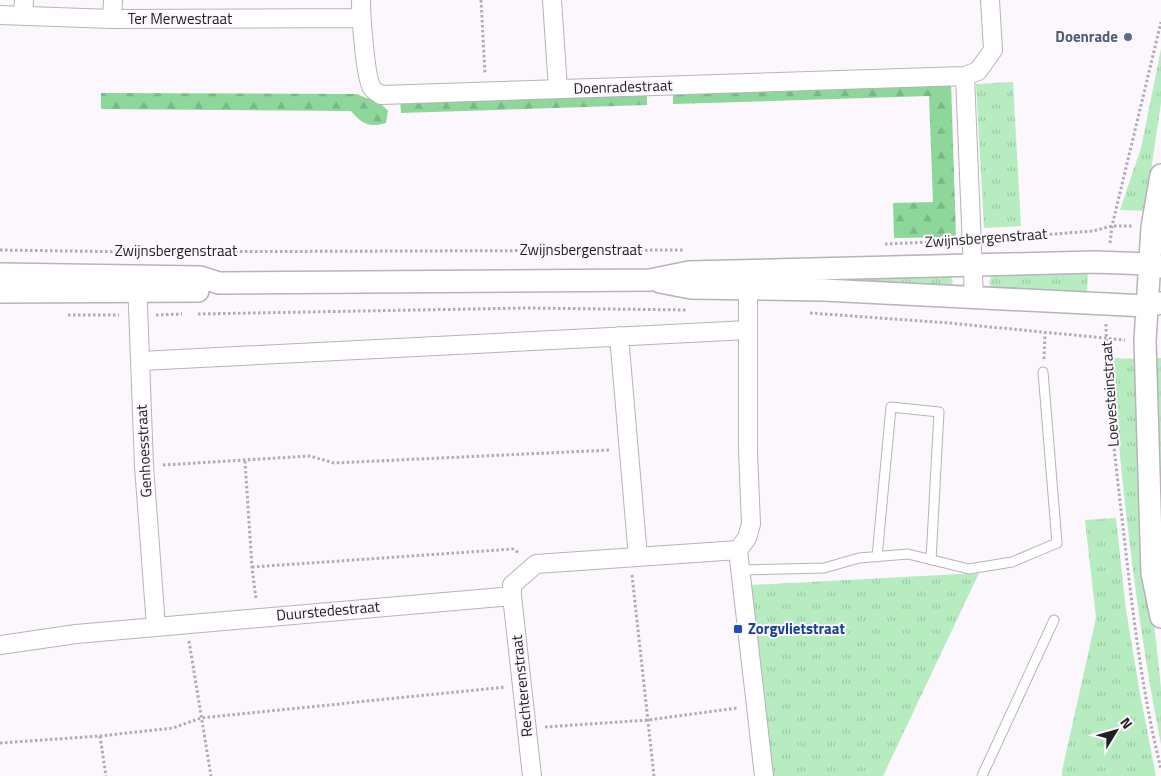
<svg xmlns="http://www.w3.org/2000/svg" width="1161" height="776" font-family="'Titillium Web',sans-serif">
  <defs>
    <pattern id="grass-tufts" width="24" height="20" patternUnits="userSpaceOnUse" patternTransform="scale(1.25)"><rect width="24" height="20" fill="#b6ecbf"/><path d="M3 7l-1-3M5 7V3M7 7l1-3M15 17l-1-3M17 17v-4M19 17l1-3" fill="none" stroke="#9ccaa4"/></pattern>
    <pattern id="forest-firs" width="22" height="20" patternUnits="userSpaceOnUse" patternTransform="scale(1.25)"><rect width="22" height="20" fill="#8dd79b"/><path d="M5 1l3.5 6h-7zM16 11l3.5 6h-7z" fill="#79b885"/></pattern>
  </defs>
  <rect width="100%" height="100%" fill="#fcf6fd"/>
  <path fill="url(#grass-tufts)" d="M1161,49v54l-16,108 -25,-1 21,-62z
    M1013,82l8,144 -37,2 -8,-144z
    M1088,269l-1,25 -94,-6 -4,-5 3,-9z
    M946,271l5,6 2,6 -5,4 -150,-3v-10z
    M1111,358l30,1 2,160 18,169v56c-25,-126 -39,-257 -50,-386z
    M1155,358h6v170z
    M1116,518l10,92 14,84 16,82h-94v-5l34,-153 -11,-98z
    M979,573l-96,203h-110l-22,-191z"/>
  <path fill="url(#forest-firs)" d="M951,82l5,155 -62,1 -1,-35 40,-1 -4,-106 -256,8v-12z
    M647,92v13l-246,8 -1,-13z
    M101,93l256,1c12,6 22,6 31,17l-2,12c-17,5 -24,1 -35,-12l-250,-2z"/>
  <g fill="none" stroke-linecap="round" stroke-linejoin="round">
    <g stroke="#b8b2b9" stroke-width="11">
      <path id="service" d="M877,557l14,-150 48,5 -8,148
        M741,570l83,-2 35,-10 49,-4 61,15 43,-7 45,-19 -14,-171
        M982,776l72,-156"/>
    </g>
    <g stroke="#b8b2b9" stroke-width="20">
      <path id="minor" d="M361,0c0,15 4,77 11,88 2,3 6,5 9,7l584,-19
        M552,0l6,89
        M0,15l112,4 249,-1
        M23,16l1,-16
        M112,19l1,-19
        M748,276v176l3,72 -4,14 -9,12 26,226
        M137,280l7,186 12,160
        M974,298l-9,-222 13,-5 15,-21 -3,-50
        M619,336l19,221
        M141,361l607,-31
        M512,596l20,180
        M0,645l76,-11 436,-38v-11l24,-21 202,-14"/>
    </g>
    <g stroke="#b8b2b9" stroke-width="24">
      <path id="tertiary" d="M1161,175l-9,52 -7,114 7,232 9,44
        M0,274l200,3 19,6 431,-3 39,-8 405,-10 56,2 11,3
        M660,282l31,6 133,2 322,16 15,-3
        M0,292l198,-1"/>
    </g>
    <path stroke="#b1acb1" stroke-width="3" stroke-dasharray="2.5 2.5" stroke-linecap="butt" d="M481,0l4,74
      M990,239l103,-8 19,-5h21
      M1110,243l2,-17 49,-204
      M885,244l69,-3
      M0,250l137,2 547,-2
      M810,313l139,10 176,17
      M198,314l328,-6 161,2
      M68,315h51
      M156,315l26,-1
      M1106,324c1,71 10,142 18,212 9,78 18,157 37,233
      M1044,359l1,-26
      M245,461l7,106 4,32
      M163,465l147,-9 24,7 277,-13
      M252,567l261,-18 6,4
      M632,575l22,201
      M189,641l22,135
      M545,727l103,-7 89,-12
      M100,736l6,40
      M0,743l100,-7 73,-8 28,-10 304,-31"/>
    <use href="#service" stroke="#fff" stroke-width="9"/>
    <use href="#minor" stroke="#fff" stroke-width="18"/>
    <use href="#tertiary" stroke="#fff" stroke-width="21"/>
  </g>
  <circle fill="#5c6f8a" stroke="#fcf6fd" stroke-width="2" cx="1128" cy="37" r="5"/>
  <rect fill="#1a4fb4" stroke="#fcf6fd" stroke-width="2" x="733" y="624" width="10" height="10" rx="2.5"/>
  <g text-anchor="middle" stroke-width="4" stroke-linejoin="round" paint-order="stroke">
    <g font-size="15" fill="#201e20" stroke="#fcf6fd">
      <text x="180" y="24">Ter Merwestraat</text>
      <text transform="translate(623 87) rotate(-2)" y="5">Doenradestraat</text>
      <text transform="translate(986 238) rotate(-4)" y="5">Zwijnsbergenstraat</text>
      <text x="581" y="255">Zwijnsbergenstraat</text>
      <text x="176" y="256">Zwijnsbergenstraat</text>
      <text transform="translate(1110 394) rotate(-94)" y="5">Loevesteinstraat</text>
      <text transform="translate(144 451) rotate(-93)" y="5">Genhoesstraat</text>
      <text transform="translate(328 611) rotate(-5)" y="5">Duurstedestraat</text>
      <text transform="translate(522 686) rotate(-96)" y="5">Rechterenstraat</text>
    </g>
    <g font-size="15" font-weight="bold" fill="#4e5e75" stroke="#fcf6fd" text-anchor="end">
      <text x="1118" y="42">Doenrade</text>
    </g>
    <g font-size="15" font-weight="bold" fill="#164399" stroke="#fcf6fd" text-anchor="start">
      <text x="748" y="634">Zorgvlietstraat</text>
    </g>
  </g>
  <g transform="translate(1116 731) rotate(53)" stroke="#fcf6fd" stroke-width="4" paint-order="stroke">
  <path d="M0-4L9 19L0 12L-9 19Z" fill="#201e20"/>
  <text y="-8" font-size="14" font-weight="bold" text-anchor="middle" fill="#201e20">N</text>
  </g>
</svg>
